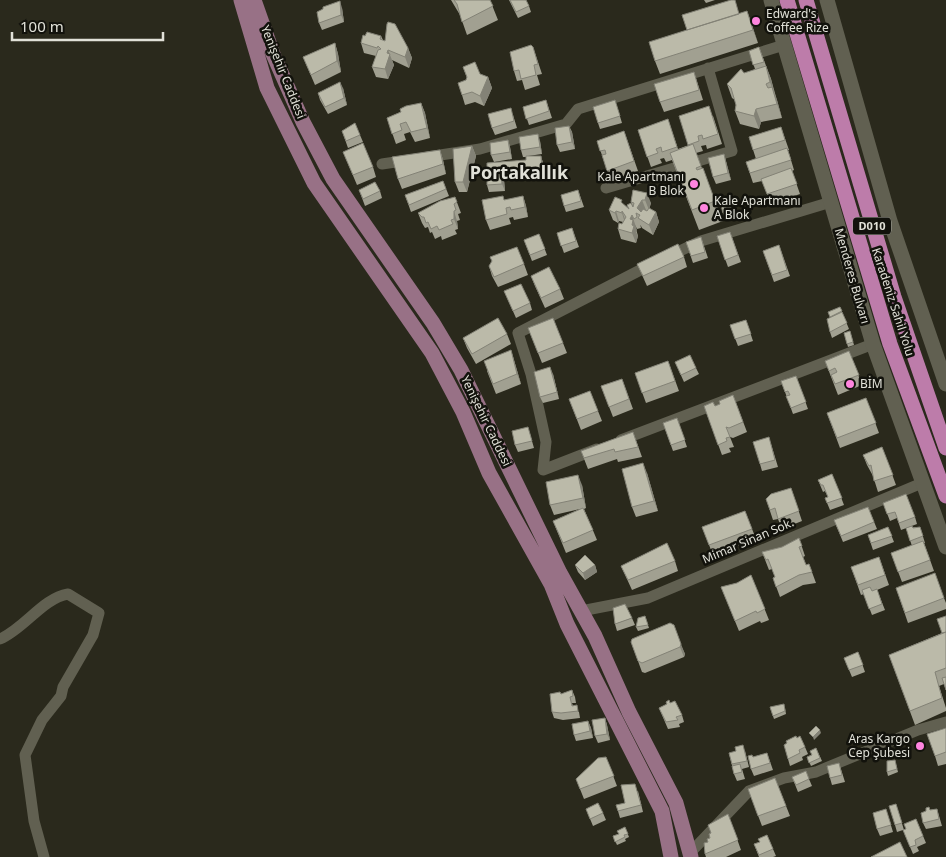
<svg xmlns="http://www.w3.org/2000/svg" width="946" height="857" font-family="'Noto Sans',sans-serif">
  <rect width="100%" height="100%" fill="#2a291c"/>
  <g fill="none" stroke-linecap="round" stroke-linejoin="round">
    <path stroke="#616051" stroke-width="11" d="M427,157l53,-8 86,-25 12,-15 206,-64
      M382,164l27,-4
      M606,188l126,-37 -24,-83
      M667,257l34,-16 130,-39
      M621,440l252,-96
      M597,449l-54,21 3,-28 -15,-68 -13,-41 134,-69
      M581,611l67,-13 274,-115
      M0,639c24,-10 43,-41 68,-45l31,19 -6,22 -30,52 -2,9 -19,24 -17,35 9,66 10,36
      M690,853l59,-62 35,-13 32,-6 102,-42 28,-8"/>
    <path stroke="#616051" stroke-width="15" d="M771,0l102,344 73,203
      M827,0l63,221 56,163"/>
    <path stroke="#987186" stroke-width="15" d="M241,0l26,88 47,95 118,170 31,59 26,61 62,111 16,40 95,187 9,46
      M254,0l19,54 30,68 30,57 100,144 28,47 99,203 35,63 34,76 47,91 15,54"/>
    <path stroke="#bd7caa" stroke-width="15" d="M787,0l103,344 56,152
      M806,0l88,297 52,151"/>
  </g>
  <path fill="#a1a091" d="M451,0h39l8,20 -31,15 -7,-20z
    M509,0h17l3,6 2,6 -13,6z
    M704,0h11l-9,3z
    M342,8l2,14 -22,8 -3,-7z
    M747,11l11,32 -98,31 -5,-13 85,-47z
    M365,36h16l2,4 25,8 4,10 -3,10 -17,-8 2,5 -6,14 -12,-2 -4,-10 4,-11 -12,-3 -3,-10z
    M335,43l3,11 3,18 -26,13 -12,-28z
    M533,47l9,27 -5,1 3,10 -15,5 -3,-10 -5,1 -3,-10z
    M759,47l12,32 11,39 -21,4 -2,7 -19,-5 -5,-13 1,-6 -1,-5 -3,-2 -5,-14 28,-15 -6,-18z
    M463,67l25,10 4,11 -8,18 -9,-4 -10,3 -3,-10 5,-17z
    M694,72l9,28 -39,12 -4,-10z
    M343,88l4,17 -19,9 -8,-14 -2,-7z
    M546,100l6,18 -23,7 -6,-18z
    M615,100l7,23 -22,6 -2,-6z
    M421,103l4,10 5,25 -15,4 -5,-10 -6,2 2,6 -10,4 -9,-26z
    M513,115l4,13 -22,7 -3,-7z
    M679,116h34l9,28 -15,5 -1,-4 -5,1 2,5 -7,2 27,68 -24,9 -27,-70 -6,2 -2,-4 -4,1 2,4 -11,4 -13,-37 30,-11 10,30 11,-4z
    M569,126l3,6 3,17 -15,3 -3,-7z
    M781,127l8,23h-1l6,20 -2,1 8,23 -29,10 -9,-23 -9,2 -7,-21 10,-3 -7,-22z
    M342,131l18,4 3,7 -15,6z
    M624,131l14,40 -27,10 -14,-40z
    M508,140l2,7 2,12 -18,3 -3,-7z
    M540,141l2,13 -14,2h13l2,7 1,13 -40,4 1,11 -16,1 -2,-7v-22l39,-3v-3h-3l-2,-7z
    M472,146l4,10 -9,36h-8l-4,-10z
    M440,150l3,10 3,14 -44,15 -4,-10z
    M343,152l30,15 3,10 -19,8z
    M724,154l7,26 -15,4 -3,-7z
    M443,181l6,15 -38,16 -6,-17z
    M359,190l21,1 2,7 -17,8z
    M578,190l6,17 -18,5 -2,-6z
    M633,190l18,13 -2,6 7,3 3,10 -6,13 -11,-7 -2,-4v-1l1,5 -4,1 -2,-4 3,11 -2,7 -15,-4 -3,-10 5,-7 -4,-1 -1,2 -5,-3 -4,-10 15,-5 4,3 5,-1 -2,-5z
    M523,196l3,10 2,11 -14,3 -1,-3 -4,1 2,6 -21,6 -4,-10 19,-20z
    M455,197l6,16 -3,1 2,6 -3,1 1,8 -3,1 2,4 -15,6 -1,-4 -6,3 -3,-7 -2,1 -2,-6 -3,1 -3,-5 -4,-10z
    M729,199l4,16 -8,2 -2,-4z
    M572,228l7,19 -15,6 -7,-20z
    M730,232l11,30 -13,5 -11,-31z
    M539,234l8,21 -15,6 -8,-21z
    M701,237l7,21 -15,5 -7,-21z
    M779,245l11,31 -16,6 -11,-31z
    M684,257l3,10 -40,19 -10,-22z
    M492,261l32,3 4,11 -30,12 -6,-11 -3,-10z
    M531,276l29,13 4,10 -19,9 -10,-22z
    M504,291l26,12 2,7 -16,8z
    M840,307l9,22 -17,9 -2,-6v-15z
    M746,320l7,21 -15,5 -8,-21z
    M528,328l35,15 4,10 -25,10z
    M850,331l4,14 -6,2 -4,-14z
    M507,334l4,10 -35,20 -9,-16 -4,-10z
    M511,350l10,34 -25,10 -9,-23z
    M849,351l13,34 -24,10 -13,-34z
    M668,361l11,30 -33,12 -11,-30z
    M675,362l21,6 3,6 -15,8z
    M553,374l6,25 -16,4 -3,-6z
    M796,376l12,33 -15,5 -12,-33z
    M622,379l11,30 -20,8 -12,-31z
    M590,391l12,30 -21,9 -12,-31z
    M733,395l14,37 -14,6 -3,-1 4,10 -5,1 2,4 -9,3 -18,-49h11l5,-2z
    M866,398l13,35 -39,15 -13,-35z
    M677,418l10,29 -14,4 -10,-28z
    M633,432l9,25 -24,5 -1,-3 -29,10 -7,-18z
    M530,434l4,14 -16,4 -3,-7z
    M771,444l7,23 -16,4 -2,-7z
    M882,447l14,38 -18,7 -5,-16 -6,-11 -4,-10z
    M647,473l11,38 -22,6 -4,-10z
    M832,474l12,31 -14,5 -5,-12 3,-1 -3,-6 -2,1 -5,-12z
    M582,485l4,23 -2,1 13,31 -31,13 -13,-32 27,-12 -26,6 -4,-10z
    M791,488l11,33 -20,8 -4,-10 -5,1 -7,-21z
    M883,503l32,14 2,7 -16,6 -4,-12 -7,3z
    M868,507l9,22 -34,13 -9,-22z
    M745,511l11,28 -43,16 -11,-28z
    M888,527l6,15 -21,8 -5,-15z
    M920,527l5,16h-1l10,28 -32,11 -11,-29 21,-7 -6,-18z
    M799,538l6,18 -2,1 3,8 3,-1 7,19 -13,2 -23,12 -7,-19 2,-1 -3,-8 -3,1 -7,-18 20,-5z
    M879,557l10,28 -12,5 8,20 -13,5 -8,-21 -3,1 -10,-28z
    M675,561l3,10 -46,19 -11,-24z
    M575,565h20l2,7 -12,8 -7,-8z
    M751,575l18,45 -8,3 -1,-2 -21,10 -18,-44 16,-4z
    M896,588l48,10 2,5v6l-38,14z
    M645,616l4,12 -11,3 -2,-4z
    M946,616v74l-2,-6 -5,2 7,22v3l-31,14 -26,-70 53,-22z
    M632,618l3,7 -18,6 -2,-7z
    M670,623l15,31 -1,3 -39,16 -3,-1 -11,-30z
    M858,652l7,20 -13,5 -8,-19z
    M572,690l3,7 1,6h-4l1,3 6,6 1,6 -17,2 -9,-2 -2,-6 9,-18z
    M670,703l12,12 2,7 -5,2 1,3 -12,2 -9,-21z
    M770,707l15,1 1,6 -12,5z
    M605,718l2,7 3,15 -12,3 -3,-7z
    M588,721l3,7 2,10 -17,3 -2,-6z
    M946,728v36l-8,2 -3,-10z
    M797,738l8,9 3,7 -6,3 1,3 -13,6 -2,-7z
    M816,748l6,13 -11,5 -4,-9 4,-2z
    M745,751l4,16 -7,2 3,10 -8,2 -3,-7 -5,-21z
    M767,753l6,17 -19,6 -3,-7 2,-12z
    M606,757l11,29 -33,13 -8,-20z
    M895,760l3,12 -10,4 -1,-4z
    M839,763l6,19 -13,3 -2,-7z
    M792,777l17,2 3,7 -14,6z
    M775,778l15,38 -28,10 -14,-37z
    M638,791l5,21 -23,6 -2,-7z
    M896,804l8,26 2,-1 10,-10 10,24 -9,4 2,4 -6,3 -10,-24 -6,2 -2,-7z
    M586,809l17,4 3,7 -13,6z
    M886,809l7,23 -13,4 -3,-7z
    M937,809l5,17 -16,3 -3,-6 7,-13z
    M728,814l13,36 -15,7h-20l-1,-3 6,-21z
    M625,827l4,10 -4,2 1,2 -9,4 -4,-9 6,-2z
    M767,835l9,21 -3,1h-14l-5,-13 6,-2z"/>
  <path fill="#838276" d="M340,1l2,7 2,14 -3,-7z
    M747,11l5,14 6,18 -5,-13z
    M335,43l3,11 3,18 -4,-11z
    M408,48l4,10 -3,10 -4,-11z
    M388,50l6,15 -6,14 -3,-10z
    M766,66l5,13 4,17 -5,-14z
    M488,77l4,11 -8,18 -4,-10z
    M340,82l3,6 4,17 -3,-7z
    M772,87l5,13 5,18 -5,-14z
    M421,103l4,10 5,25 -3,-10z
    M756,109l5,13 -2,7 -5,-13z
    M569,126l3,6 3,17 -3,-7z
    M538,134l2,7 2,13 -2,-7z
    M508,140l2,7 2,12 -2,-7z
    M472,146l4,10 -9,36 -4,-10z
    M440,150l3,10 3,14 -3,-10z
    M724,154l2,7 5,19 -3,-7z
    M541,156l2,7 1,13 -2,-6z
    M501,173l3,7 1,11 -3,-7z
    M647,193l4,10 -2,7 -4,-10z
    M523,196l3,10 2,11 -3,-10z
    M642,200l4,10 -5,8 -4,-10z
    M454,211l3,10 1,8 -4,-10z
    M616,211l3,10 -1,2 -3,-10z
    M622,211l4,11 -1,1 -3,-10z
    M656,212l3,10 -6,13 -4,-10z
    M632,215l5,15 -1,2 2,4 -2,7 -4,-10 -2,-14z
    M511,350l3,10 7,24 -4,-10z
    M550,367l3,7 6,25 -2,-7z
    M643,463l4,10 11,38 -4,-10z
    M578,475l4,10 4,23 -3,-10z
    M595,565l2,7 -12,8 -2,-7z
    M681,644l4,10 -1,3 -4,-10z
    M605,718l2,7 3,15 -3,-6z
    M588,721l3,7 2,10 -3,-7z
    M820,730l1,3 -7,7 -1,-3z"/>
  <path fill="#bbbaa9" stroke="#838276" d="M454,0h36l3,6 -31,16 -5,-18z
    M510,0h16l3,6 -13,6z
    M731,0h4l4,14 -52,16 -5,-15z
    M340,1l1,14 -22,8 -2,-11 6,-3v-2z
    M747,11l6,19 -98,31 -6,-19z
    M388,22l7,2 13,24 -3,9 -17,-7 -1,3 3,1 -5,15 -13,-2 6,-17 3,-1 -3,-3 -1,2 -16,-5 2,-8 2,1 2,-4 14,4 -1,3 5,2 2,-17z
    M335,43l2,18 -26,14 -8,-18z
    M531,45l2,2 5,17 -4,1 2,10 -15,4 -2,-9 -5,1 -4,-19z
    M759,47l5,15 -11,3 -4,-14z
    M475,62l5,12 8,3 -8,19 -8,-4 -10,3 -4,-12 8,-3 1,-3 -4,-10z
    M766,66l4,16 -4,2 2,4 4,-1 5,17 -21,5 -2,7 -19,-5 1,-6 -5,-17 -4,-4 14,-15 3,4z
    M694,72l5,18 -39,12 -6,-18z
    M340,82l4,16 -19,9 -7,-14z
    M546,100l3,11 -23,8 -3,-12z
    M615,100l5,16 -22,7 -5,-16z
    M421,103l6,25 -16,4 -5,-10 -6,2 2,6 -10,4 -5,-16 14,-6 -1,-3 6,-3z
    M709,106l9,28 -15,5 -1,-4 -4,1 1,5 -11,4 -9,-29z
    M511,108l3,13 -22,7 -4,-14z
    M668,119l9,28 -15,5 -1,-5 -5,2 2,4 -11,4 -9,-27z
    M355,123l5,12 -14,6 -4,-10z
    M569,126l3,16 -15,3 -2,-17z
    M781,127l4,13 -32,10 -4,-13z
    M624,131l10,30 -27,10 -5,-16 4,-1 -1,-4 -5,1 -3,-10z
    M538,134l2,13 -19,3 -2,-13z
    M508,140l2,12 -19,3 -1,-12z
    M363,143l10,24 -20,8 -10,-23z
    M693,144l8,22 -5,2 1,2 6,-2 12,33 -23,9 -22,-57z
    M472,146l-9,36h-8l-2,-33z
    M787,148l4,12 -41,13 -4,-11z
    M440,150l3,14 -45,15 -6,-22z
    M724,154l4,19 -15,4 -5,-19z
    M526,156h15l1,14 -41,3 1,11 -15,1v-22l39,-3z
    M791,168l6,16 -30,10 -6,-15z
    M443,181l3,8 -37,16 -4,-10z
    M375,182l5,9 -17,8 -4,-9z
    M578,190l3,11 -17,5 -3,-11z
    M633,190l14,3 -2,7h-3l-5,8 4,4 2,-3 4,2 2,-3 7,4 -7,13 -11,-7 2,-3 -4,-2 1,4 -3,2 -2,-4 -2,4 3,1 -1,5 2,1 -2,7 -14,-4 1,-6 3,1 4,-7 -4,-6v2l-6,-2 -1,2 -6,-3 6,-13 7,3 -1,2 8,7 -2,-4 4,-2 2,4 1,-4 -3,-1z
    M503,196l1,4 19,-4 2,11 -14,3 -1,-3 -4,1 1,6 -21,6 -4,-20z
    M455,197l2,5 -3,2 2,6 -2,1v8l-3,1 2,4 -14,6 -2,-4 -6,3 -3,-7 -2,1 -2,-6h-2l-4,-4 22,-12z
    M729,199l2,12 -8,2 -3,-12z
    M572,228l4,13 -15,5 -4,-13z
    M730,232l8,23 -13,5 -8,-24z
    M539,234l6,15 -15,6 -6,-15z
    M701,237l4,15 -14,4 -5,-14z
    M678,244l6,13 -41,19 -6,-12z
    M779,245l8,25 -15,5 -9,-24z
    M517,247l7,17 -30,13 -5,-11 3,-5 -2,-4z
    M549,267l11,22 -19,9 -10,-22z
    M521,284l9,19 -17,8 -9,-20z
    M840,307l2,4 -12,6 -2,-5z
    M842,312l5,11 -17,9 -3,-13z
    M498,318l9,16 -35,20 -9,-16z
    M553,318l10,25 -25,10 -10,-25z
    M746,320l5,14 -16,5 -5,-14z
    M850,331l3,11 -6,2 -3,-11z
    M511,350l6,24 -24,10 -9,-23z
    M849,351l10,24 -24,9 -4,-9 6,-3 -2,-4 -6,3 -4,-10z
    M690,355l6,13 -15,7 -6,-13z
    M668,361l7,20 -33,12 -7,-20z
    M550,367l7,25 -17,5 -6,-25z
    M796,376l10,26 -15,6 -5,-12 4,-1 -2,-4 -3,1 -4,-11z
    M622,379l7,20 -20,8 -8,-21z
    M590,391l8,20 -21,8 -8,-20z
    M733,395l10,27 -14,6 -3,-1 4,10 -4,1 1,3 -9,4 -14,-39 9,-4 2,4 5,-2 -1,-3z
    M866,398l10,25 -39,15 -10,-25z
    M677,418l8,22 -14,5 -8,-22z
    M528,427l4,14 -17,4 -3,-14z
    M633,432l5,15 -23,5 -1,-3 -30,9 -3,-7z
    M769,437l6,23 -15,4 -7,-22z
    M882,447l11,28 -19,6 -3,-16 -2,1 -6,-11z
    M643,463l11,38 -22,6 -10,-38z
    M832,474l10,24 -15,5 -2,-5 3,-1 -5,-12h-2l-3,-5z
    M578,475l5,23 -33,7 -4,-23z
    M791,488l8,23 -21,8 -3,-11 -5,2 -4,-11 5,-5z
    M906,494l9,23 -16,6 -4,-11 -8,2 -4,-11z
    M868,507l6,15 -33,14 -7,-16z
    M583,508l10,22 -30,13 -10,-22z
    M745,511l7,18 -43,16 -7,-18z
    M912,526l1,2 7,-1 3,9 -13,5 -4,-13z
    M888,527l4,9 -21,7 -3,-8z
    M799,538l3,8 -3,1 7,18 3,-1 3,8 -13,3 -23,12 -3,-9 2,-1 -7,-18 -2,1 -4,-8 20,-5z
    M923,541l7,19 -32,12 -7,-19z
    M667,543l8,18 -47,19 -7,-14z
    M585,555l10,10 -12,8 -8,-8z
    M879,557l6,18 -27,10 -7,-18z
    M935,573l9,25 -39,15 -9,-25z
    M751,575l14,34 -8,4 -1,-2 -21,10 -14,-34 16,-4z
    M870,587l2,4 5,-2 5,15 -13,5 -7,-19z
    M625,604l7,14 -17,6 -2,-16z
    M645,616l3,9 -12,2 2,-9z
    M946,616v16l-4,1 -5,-14z
    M670,623l4,2 7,19 -1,3 -38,16 -4,-2 -7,-19 1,-3z
    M946,632v36l-11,4 7,26 -32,13 -21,-56z
    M858,652l5,13 -14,5 -5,-12z
    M946,677v13l-4,-12z
    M572,690l1,6 -3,1 2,9 5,-1 1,6 -17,2 -9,-1 -2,-18 10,-2 1,2z
    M669,700l1,3 5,-2 7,14 -6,2 2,3 -12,2 -7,-14 8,-4 -1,-2z
    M784,704l1,7 -12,5 -3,-9z
    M605,718l2,16 -12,2 -3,-16z
    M588,721l2,10 -16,4 -2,-11z
    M816,726l4,4 -7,7 -4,-4z
    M946,728v24l-11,4 -8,-22z
    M796,736l1,2 3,-2 5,11 -6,3 1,3 -12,6 -4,-14 3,-2 -1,-2z
    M743,745l4,16 -15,3 -3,-11 7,-2 -1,-4z
    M816,748l4,10 -11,5 -2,-6 5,-2 -2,-4z
    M767,753l3,10 -19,6 -3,-13 4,-1 1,2z
    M606,757l8,19 -34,13 -4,-10 22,-21z
    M895,760l2,9 -10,3v-11z
    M839,763l3,12 -12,3 -3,-12z
    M740,764l2,8 -8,2 -2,-8z
    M806,771l3,8 -13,6 -4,-8z
    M775,778l11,28 -28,10 -10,-27z
    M635,784l6,21 -23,6 -2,-6 9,-2 -4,-18z
    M598,803l5,10 -13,6 -4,-10z
    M896,804l6,19 -7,2 -6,-19z
    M929,807l1,3 7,-1 2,10 -16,4 -2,-10 5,-2v-3z
    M886,809l5,16 -14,4 -4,-16z
    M728,814l10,26 -33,14 -1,-11 4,-1 -1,-3 3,-1 -1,-4 2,-1 -3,-8z
    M916,819l7,17 -8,4 1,5 -6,2 -7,-17 3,-1 -2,-5z
    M625,827l3,7 -4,1 1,2 -10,5 -2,-6 6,-2 -2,-3z
    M767,835l6,14 -14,6 -5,-11 6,-2 -2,-3z
    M900,842l7,15h-36z"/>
  <g fill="#ff85df" stroke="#12120c" stroke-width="2">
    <circle cx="756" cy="21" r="5"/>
    <circle cx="694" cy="184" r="5"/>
    <circle cx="704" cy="208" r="5"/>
    <circle cx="850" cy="384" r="5"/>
    <circle cx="920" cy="746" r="5"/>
  </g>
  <g text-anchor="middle" stroke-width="5" stroke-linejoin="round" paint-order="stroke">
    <rect fill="#12120c" stroke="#a3a39b" stroke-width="1" x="853" y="217.5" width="38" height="17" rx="4"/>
    <g font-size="11" font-weight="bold" fill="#e1e1d8">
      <text x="872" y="230">D010</text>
    </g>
    <g font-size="12" fill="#e1e1d8" stroke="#12120c" text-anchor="start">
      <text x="766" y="18">Edward's<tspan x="766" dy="14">Coffee Rize</tspan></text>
      <text x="684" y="181" text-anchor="end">Kale Apartmanı<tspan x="684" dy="14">B Blok</tspan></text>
      <text x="714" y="205">Kale Apartmanı<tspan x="714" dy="14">A Blok</tspan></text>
      <text x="860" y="388">BİM</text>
      <text x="910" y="743" text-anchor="end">Aras Kargo<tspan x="910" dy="14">Cep Şubesi</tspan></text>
    </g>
    <g font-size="12" fill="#e1e1d8" stroke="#12120c">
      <text transform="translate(283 72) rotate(68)" y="4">Yenişehir Caddesi</text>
      <text transform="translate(852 276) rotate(74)" y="4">Menderes Bulvarı</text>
      <text transform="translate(893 302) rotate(72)" y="4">Karadeniz Sahil Yolu</text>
      <text transform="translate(486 421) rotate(64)" y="4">Yenişehir Caddesi</text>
      <text transform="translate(748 541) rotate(-23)" y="4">Mimar Sinan Sok.</text>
    </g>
    <g font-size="18" font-weight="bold" fill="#e1e1d8" stroke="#12120c">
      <text x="519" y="179">Portakallık</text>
    </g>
  </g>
  <path d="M12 32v8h151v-8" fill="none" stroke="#e1e1d8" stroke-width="2.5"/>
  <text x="20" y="32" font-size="15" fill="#e1e1d8" stroke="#12120c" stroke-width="4" paint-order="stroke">100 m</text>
</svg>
